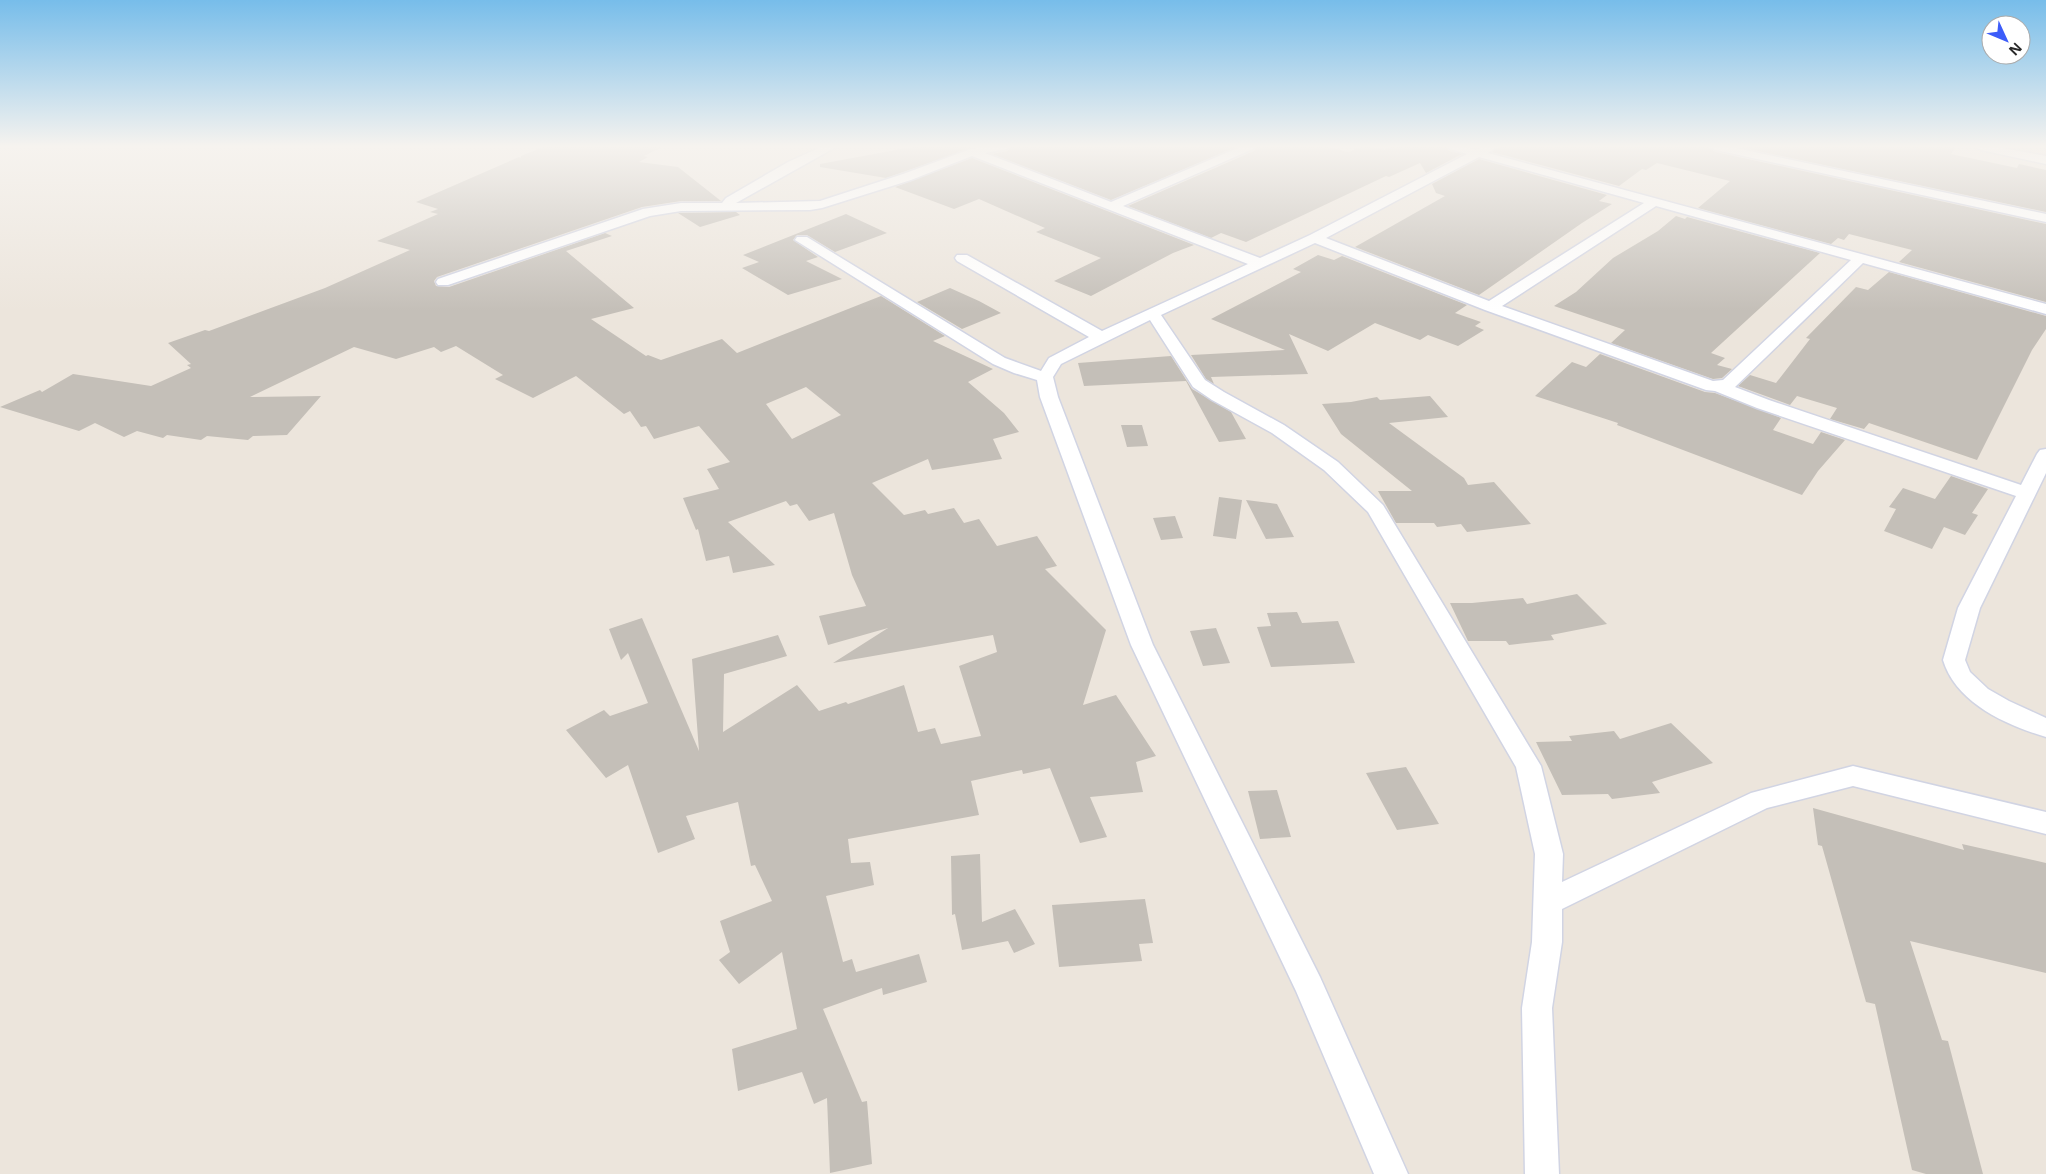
<svg xmlns="http://www.w3.org/2000/svg" width="2046" height="1174" font-family="'Open Sans',sans-serif">
  <rect width="100%" height="100%" fill="#ece5dc"/>
  <path fill="#c4bfb8" fill-rule="evenodd" d="M543,147h119l-18,9 4,1 -9,5 39,5 43,34h-40l-39,6 -205,70 -3,4 2,5 13,1 156,-54 7,3 -46,15 68,57 -43,11 55,37 2,-1 13,5 61,-21 15,14 144,-57 64,40 -12,5 60,28 -25,13 36,31 15,19 -26,7 9,20 -70,11 -4,-11 -56,24 32,32 21,-5 3,4 26,-6 10,15 15,-4 18,27 40,-10 20,30 -12,3 61,61 -23,75 33,-10 40,61 -20,6 7,30 -53,5 17,40 -27,6 -30,-75 -27,6 -1,-4 -51,11 8,34 -131,24 3,24 19,-1 4,23 -48,11 17,66 9,-3 4,13 63,-18 8,28 -44,13 -1,-7 -59,21 39,93 5,-1 5,63 -42,9 -3,-75 -13,6 -12,-32 -64,19 -6,-42 65,-20 -15,-77 -43,32 -20,-24 11,-8 -10,-31 52,-20 -17,-36 -4,1 -13,-64 -52,14 9,23 -37,14 -30,-88 -22,13 -40,-48 38,-20 6,6 38,-13 -20,-50 -7,7 -12,-31 33,-11 57,133 -7,-92 86,-24 9,21 -63,18 -1,58 74,-47 22,26 27,-9 2,2 56,-19 14,47 17,-4 6,16 40,-8 -22,-70 38,-14 -4,-17 -160,28 55,-35 -60,17 -9,-29 47,-10 -14,-31 -18,-62 -25,8 -12,-17 -7,2 -4,-5 -58,21 47,43 -42,8 -4,-17 -23,5 -8,-32 -2,1 -13,-32 36,-9 -12,-20 23,-7 -31,-36 -45,13 -8,-13 -5,1 -11,-16 -6,3 -48,-38 -43,22 -38,-19 8,-4 -47,-29 -15,6 -7,-5 -38,12 -42,-12 -104,50 71,-1 -34,39 -34,1 -5,4 -41,-4 -6,4 -34,-5 -4,3 -26,-7 -13,6 -29,-14 -16,8 -79,-24 40,-17 2,2 31,-18 78,12 40,-18 -4,-3 4,-1 -23,-21 37,-13 4,1 116,-43 85,-38 -33,-9 61,-27 -8,-2 8,-3 -22,-7 103,-45 2,1v-2zM806,387l35,28 -49,24 -26,-35z
    M912,147h63l-89,31 -66,-11v-3z
    M1011,147h225l-125,53 -119,-46 15,-3z
    M1257,147h71l20,5 13,-5h12l11,3 7,-3h55l3,4 13,3 -36,19 -6,-10 -31,14 -3,-1 -140,66 -25,-9 -10,5 -83,-32 126,-55z
    M1498,147h210l8,5 330,72v78l-147,-40 13,-12 -63,-16 -5,6 -6,-2 -7,6 -133,-36 32,-27 -73,-18 -11,7 -4,-1 -23,17 -127,-34z
    M1739,147h217l-5,7 66,14 2,-4 27,6v42z
    M972,158l222,87 -21,8 -82,43 -37,-15 47,-23 -65,-26 9,-4 -66,-29 -25,10 -59,-22z
    M1479,159l128,36 -8,6 13,3 -30,19 -103,72 -124,-48 90,-51 -9,-3 -4,-9z
    M736,212l4,3 -40,12 -22,-14z
    M846,214l41,19 -52,19 -28,-17h-10l-4,5 25,17 -12,4 36,18 -54,16 -46,-27 17,-6 -16,-7z
    M1676,216l9,3 2,-2 133,36 -109,100 14,5 -8,7 15,4 -10,9 -9,1 -102,-36 14,-13 -71,-24 22,-14 37,-34 45,-27z
    M1318,255l16,5 8,-4 125,49 -12,8 26,9 -6,4 9,4 -26,16 -30,-11 -8,5 -45,-17 -47,28 -39,-17 19,40 -97,3 3,7 -8,-5 -15,-24 94,-5 -74,-31 90,-47 -8,-3z
    M1889,272l157,44v13l-14,21 -55,110 -108,-37 -5,6 -34,-10 7,-11 -40,-12 -7,9 -52,-19 12,-11 26,8 34,-44 -4,-1 50,-51 12,3z
    M950,288l29,13 22,12 -39,16 -45,-27z
    M1600,354l105,38 10,1 66,25 -8,12 40,14 8,-12 24,8 -27,31 -16,24 -185,-70 1,-2 -83,-27 37,-34 14,5z
    M1171,356l21,33 39,23 15,27 -27,3 -33,-61 -102,5 -6,-23z
    M1430,396l18,21 -59,6 75,55 4,7 26,-3 37,42 -64,8 -6,-8 -24,3 -3,-4h-38l-18,-32h34l-71,-57 -19,-30 29,-2 26,-5 3,3z
    M1121,425h21l6,21 -21,1z
    M1951,476l37,13 -16,24 6,2 -13,20 -21,-8 -12,22 -48,-18 12,-22 -7,-2 14,-19 32,11z
    M1219,497l23,3 -6,39 -23,-3z
    M1246,500l31,4 17,33 -28,2z
    M1175,516l8,22 -22,2 -8,-22z
    M1577,594l30,30 -56,11 3,5 -45,5 -3,-4h-38l-18,-38h22l51,-5 4,6z
    M1297,612l5,11 36,-2 17,42 -84,4 -14,-40 14,-1 -4,-13z
    M1216,628l14,35 -27,3 -13,-35z
    M1671,723l42,40 -61,19 8,11 -48,6 -4,-5 -46,1 -26,-53 36,-1 -3,-5 45,-5 6,8z
    M1406,767l33,57 -42,6 -31,-57z
    M1277,790l14,47 -31,2 -12,-48z
    M1813,808l151,42 -2,-6 84,19v110l-136,-32 32,99 6,1 35,133h-57l-14,-4 -37,-166 -9,-2 -44,-156 -4,-1z
    M980,854l2,68 33,-13 20,35 -21,9 -6,-12 -46,9 -7,-36 -3,1 -1,-59z
    M1145,899l8,44 -14,1 3,17 -83,6 -7,-62z"/>
  <g fill="none" stroke-linecap="round" stroke-linejoin="round">
    <g stroke="#d1d4e3" stroke-width="3">
      <path id="street" d="M821,147h15l-100,56 84,-2 83,-27 65,-24 15,-3h26l-2,2 -22,4 126,49 129,-55h15l-2,2 -130,57 137,52 50,-23 157,-81 -17,-5 -2,-2h18l10,3 6,-3h14l-8,6 558,151v10l-183,-51 -128,124 34,13 252,85 16,-31 3,-4 6,-1v24l-66,135 -15,52 5,12 18,17 21,12 37,17v19c-40,-12 -90,-34 -103,-77l15,-52 58,-112 -259,-88 -42,-17 -9,-1 -221,-80 -170,-67 -154,72 44,65 19,12 60,33 54,37 45,43 158,261 22,88 -1,28 189,-89 102,-27 193,46v22l-193,-48 -86,22 -205,101v33l-10,66 7,166h-34l-3,-166 10,-66 3,-88 -19,-87 -148,-255 -44,-42 -52,-37 -60,-33 -19,-13 -43,-67 -89,44 -8,13 5,20 95,248 167,332 88,197h-34l-78,-183 -165,-346 -91,-248 -3,-17 -23,-7 -21,-9 -198,-124 2,-3h10l198,121 36,13 8,-13 40,-21 -132,-76 -2,-3 2,-3h10l135,76 146,-67 -276,-108 -61,24 -89,28 -12,2 -129,1 -31,5 -202,69h-10l-2,-3 2,-3 205,-70 38,-6h41l4,-5 62,-36zM1479,157l165,46 -155,98 -163,-63zM1656,206l195,54 -128,120 -10,1 -211,-75z
        M1710,147h21l315,67v8l-330,-72z
        M1975,147h22l49,9v8l-65,-14z"/>
    </g>
    <use href="#street" fill="#fff" fill-rule="evenodd"/>
  </g>
  <linearGradient id="sky" x2="0" y2="1"><stop stop-color="#77bdea"/><stop offset="0.47" stop-color="#f6f3ef"/><stop offset="1" stop-color="#f6f3ef" stop-opacity="0"/></linearGradient>
  <rect width="2046" height="311" fill="url(#sky)"/>
  <g transform="translate(2006 40) rotate(134)"><circle r="24" fill="#ffffff" stroke="#aaaaaa"/>
  <path d="M0-4L9 19L0 12L-9 19Z" fill="#3c5cf9"/>
  <text y="-8" font-size="14" font-weight="bold" text-anchor="middle" fill="#2a2a2a">N</text>
  </g>
</svg>
